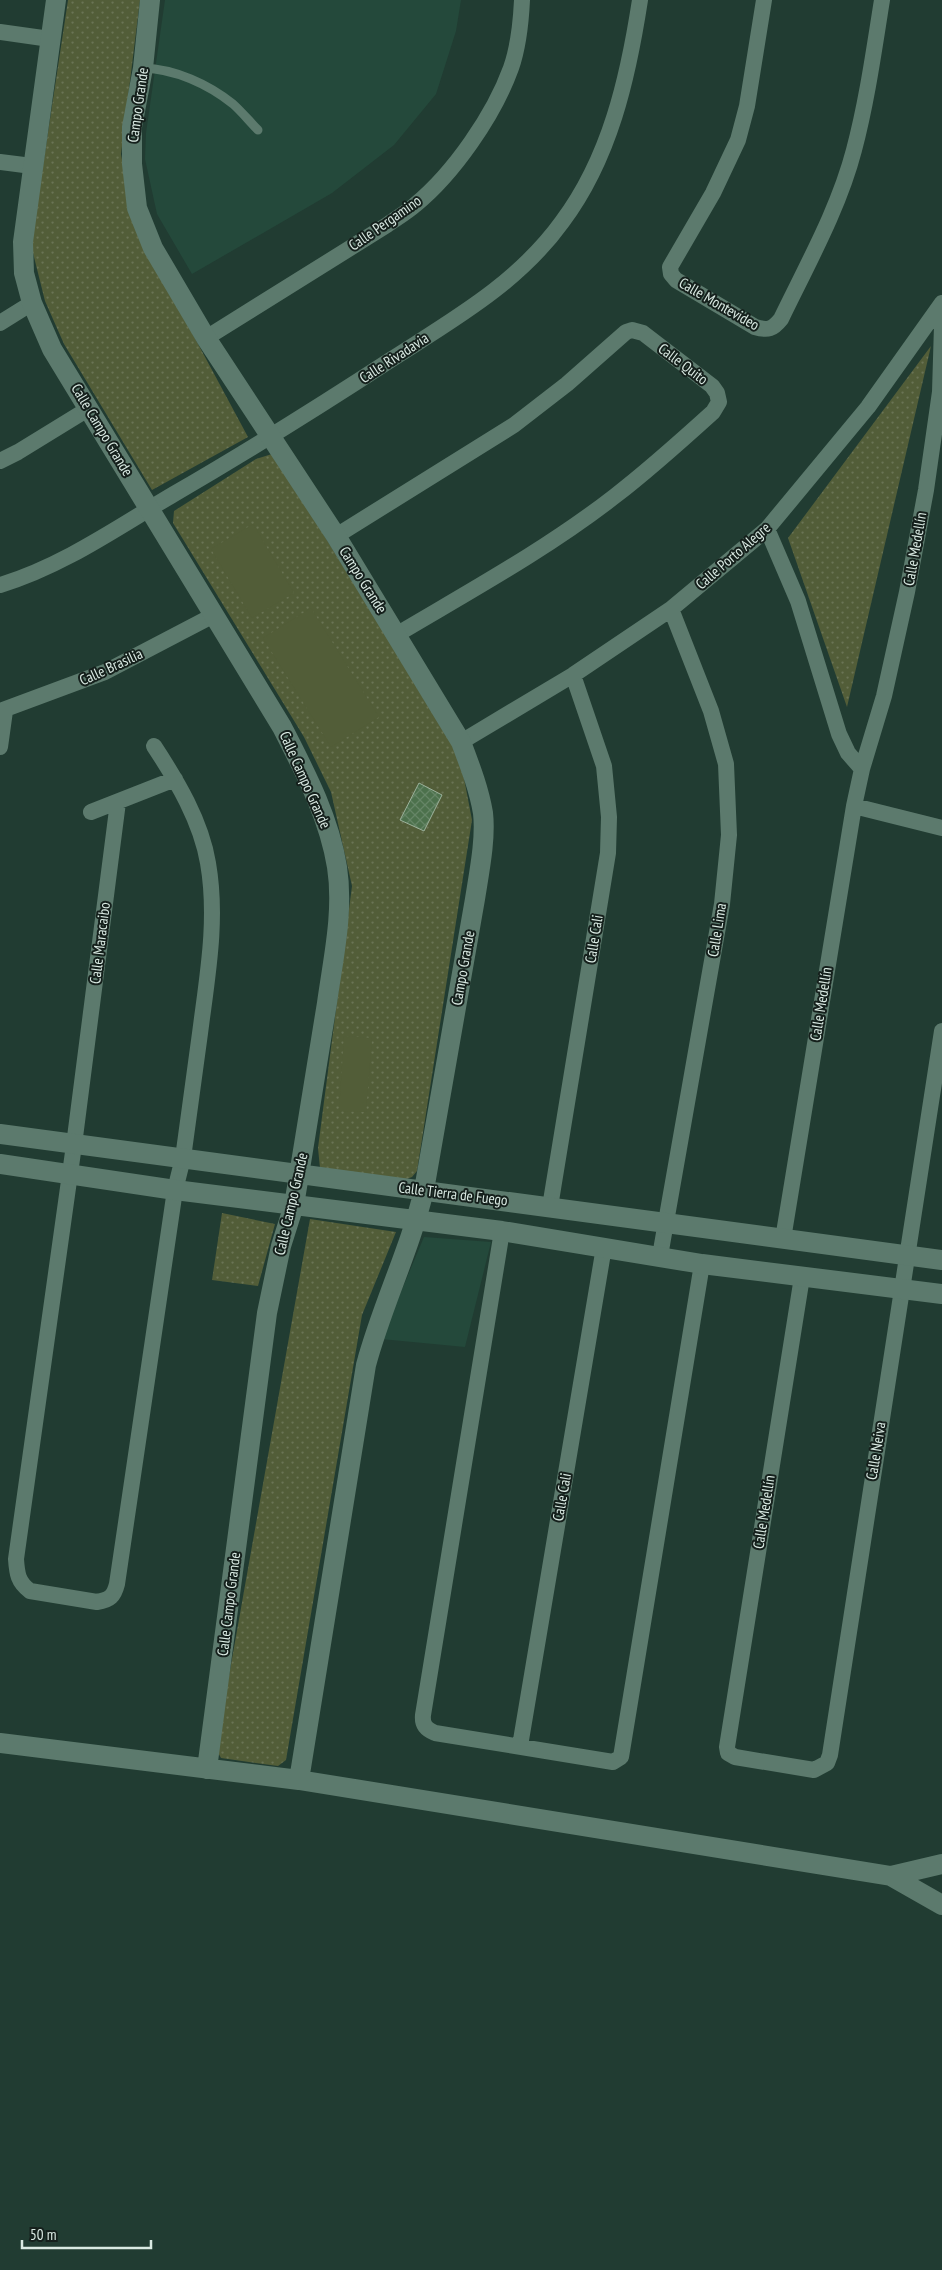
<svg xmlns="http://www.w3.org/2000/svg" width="942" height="2270" font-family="'PT Sans Narrow',sans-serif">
  <defs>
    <pattern id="park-dots" width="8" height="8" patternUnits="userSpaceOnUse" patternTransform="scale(1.25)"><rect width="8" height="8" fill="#525d38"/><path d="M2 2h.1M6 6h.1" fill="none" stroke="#6a7455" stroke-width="1.8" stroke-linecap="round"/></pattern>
    <pattern id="building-cross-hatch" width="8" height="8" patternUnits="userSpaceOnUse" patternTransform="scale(1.25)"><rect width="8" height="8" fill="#4c714c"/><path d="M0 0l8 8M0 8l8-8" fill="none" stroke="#658566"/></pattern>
  </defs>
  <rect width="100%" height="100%" fill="#213c32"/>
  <path fill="#24493b" d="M165,0h296l-5,31 -20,63 -42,51 -62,48 -140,81 -35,-60 -12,-55 1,-26z
    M424,1237l67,5 -26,105 -84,-8z"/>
  <path fill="url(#park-dots)" d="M68,0h72l-19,154 12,69 115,214 -96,53 -88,-146 -19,-43 -14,-56z
    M931,346l-84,361 -59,-169z
    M272,454l5,5 175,284 11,30 9,47 -55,351 -5,6 -8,3 -84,-12 -2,-20 34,-262 -21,-94 -27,-55 -131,-214 1,-12 82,-52z
    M222,1213l53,11 -17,62 -46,-6z
    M310,1219l86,13 -34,83 -76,445 -8,6 -57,-8 -5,-9z"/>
  <path fill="#525d38" d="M253,524l41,69 -42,25 -41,-69z
    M311,608l68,109 -48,30 -68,-109z
    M344,1036l28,2 -6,74 -27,-1z"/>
  <path fill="url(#building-cross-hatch)" stroke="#9cb19b" d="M419,783l23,12 -18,36 -24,-11z"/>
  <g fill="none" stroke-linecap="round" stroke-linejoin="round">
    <path stroke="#5c7a6d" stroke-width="9" d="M143,68c32,1 65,16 90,36 9,8 17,18 25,26"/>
    <path stroke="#5c7a6d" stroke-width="16" d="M764,0l-17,106 -9,34 -25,53 -43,74 1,7 5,6 79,47c13,4 18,2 26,-8 26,-54 58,-111 73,-169 13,-49 20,-100 28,-150
      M0,32l50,7
      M0,162l32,4
      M0,323l32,-20
      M206,338l181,-113c10,-7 20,-13 28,-20 39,-32 79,-90 96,-137 7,-20 10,-47 11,-68
      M0,461l18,-9 70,-43
      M767,529l31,72 41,133 9,19 14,16
      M336,536l178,-111 53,-41 59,-52 6,-2 11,3 69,53 5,7 2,9 -6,10c-32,29 -64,58 -98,84 -68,53 -145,95 -219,139
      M0,585c63,-19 118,-58 174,-91 74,-43 146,-88 218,-135 62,-40 126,-76 170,-137 48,-64 66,-144 78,-222
      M0,711l105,-39 109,-57
      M461,742l112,-67 98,-66 96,-80 101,-122 74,-104
      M0,747l5,-36
      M118,802l-44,343 -58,414c1,15 2,23 14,32l67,11c13,-2 17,-6 20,-18l58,-394 8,-32c6,-46 13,-93 19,-140 7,-52 15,-103 6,-155 -7,-42 -31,-82 -54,-117
      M854,806l88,22
      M91,812l84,-33
      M550,1207l58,-354 1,-36 -5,-51 -31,-91
      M502,1231l-79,484c-1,10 3,14 12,18l178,29 8,-5 81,-493
      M783,1239l71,-433 8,-37 22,-73 23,-104 19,-102 14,-98 2,-67
      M660,1256l62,-352 7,-69 -3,-71 -15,-53 -40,-102
      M802,1277l-75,470 1,6 7,4 79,13 13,-7 3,-8 112,-724
      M520,1746l84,-499"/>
    <path stroke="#5c7a6d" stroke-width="20" d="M56,0l-33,242 1,31 8,30 20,46 230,378c23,45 47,90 55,140 7,45 -4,92 -10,136 -9,57 -19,115 -28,172l-5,30 -13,41 -14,67 -60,456
      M150,0l-7,68 -11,59v37l5,44 16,40 53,90 130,198 125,206c9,24 18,47 22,71 3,26 -4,60 -8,86l-51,291c-14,60 -42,115 -58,175l-67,415
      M0,1134l942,126
      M0,1164l175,26 327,41 200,33 240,30
      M0,1743l299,37 592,96 51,29
      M891,1876l51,-12"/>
  </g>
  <g text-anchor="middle" stroke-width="4" stroke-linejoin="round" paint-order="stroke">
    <g font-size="15" fill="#daeae3" stroke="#15201c">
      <text transform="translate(138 105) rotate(-82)" y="5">Campo Grande</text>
      <text transform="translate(385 223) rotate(-35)" y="5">Calle Pergamino</text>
      <text transform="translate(719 304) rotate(30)" y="5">Calle Montevideo</text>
      <text transform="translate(394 358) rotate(-33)" y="5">Calle Rivadavia</text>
      <text transform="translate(683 364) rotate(37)" y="5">Calle Quito</text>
      <text transform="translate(102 430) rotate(59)" y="5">Calle Campo Grande</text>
      <text transform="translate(915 549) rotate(-80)" y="5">Calle Medellín</text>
      <text transform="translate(733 556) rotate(-41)" y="5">Calle Porto Alegre</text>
      <text transform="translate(363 580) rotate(58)" y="5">Campo Grande</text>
      <text transform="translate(111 667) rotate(-25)" y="5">Calle Brasilia</text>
      <text transform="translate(305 780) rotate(66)" y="5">Calle Campo Grande</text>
      <text transform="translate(717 930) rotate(-81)" y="5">Calle Lima</text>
      <text transform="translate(594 939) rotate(-81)" y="5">Calle Cali</text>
      <text transform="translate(100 943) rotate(-83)" y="5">Calle Maracaibo</text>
      <text transform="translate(463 968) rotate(-80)" y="5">Campo Grande</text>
      <text transform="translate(821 1004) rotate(-81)" y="5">Calle Medellín</text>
      <text transform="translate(453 1194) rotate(7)" y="5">Calle Tierra de Fuego</text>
      <text transform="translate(291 1204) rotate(-77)" y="5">Calle Campo Grande</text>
      <text transform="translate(876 1451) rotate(-81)" y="5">Calle Neiva</text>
      <text transform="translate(562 1497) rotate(-80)" y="5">Calle Cali</text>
      <text transform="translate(764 1512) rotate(-81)" y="5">Calle Medellín</text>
      <text transform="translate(229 1604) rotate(-83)" y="5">Calle Campo Grande</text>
    </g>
  </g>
  <path d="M22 2240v8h129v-8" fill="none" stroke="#daeae3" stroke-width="2.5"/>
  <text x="30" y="2240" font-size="15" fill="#daeae3" stroke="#15201c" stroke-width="4" paint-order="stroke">50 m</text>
</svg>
